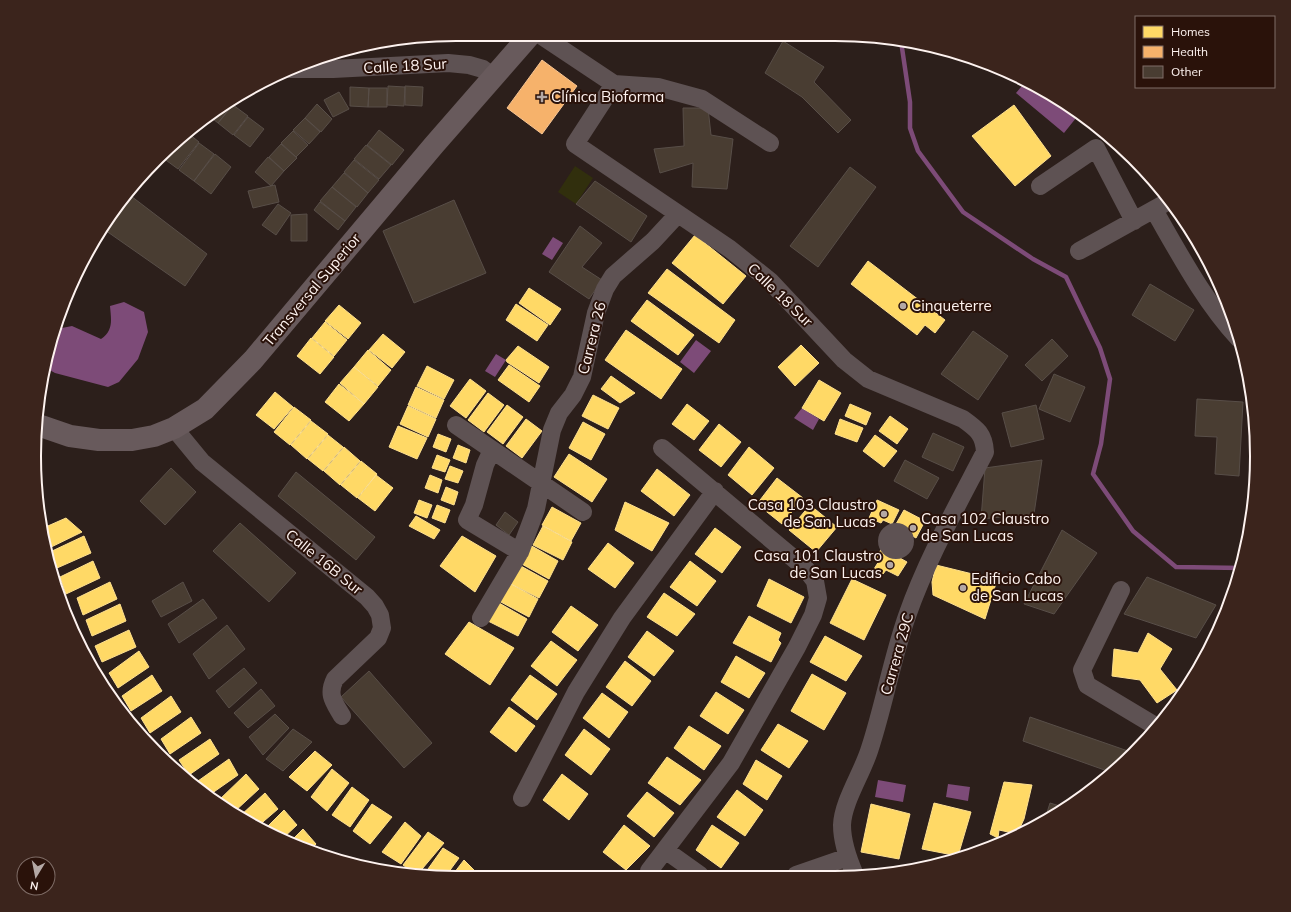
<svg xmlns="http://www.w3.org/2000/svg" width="1291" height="912" font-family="Mulish,sans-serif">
  <rect width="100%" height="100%" fill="#2c1f1b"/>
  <path fill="#312f0d" d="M456,34h28l-2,8 -38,-6z
    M575,166l18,12 -17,26 -18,-12z"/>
  <path fill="#7d4b78" d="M1026,81l20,9 34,23 -16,20 -48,-40z
    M553,237l10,6 -11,17 -10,-6z
    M124,302l20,10 4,20 -10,27 -19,23 -11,5 -53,-14 -9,-5 11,-39 15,-3 29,13c13,-9 10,-20 9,-33z
    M696,340l15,11 -17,22 -14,-11z
    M496,354l10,6 -11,17 -10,-6z
    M802,408l17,11 -6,11 -19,-12z
    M878,780l28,5 -3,17 -28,-5z
    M948,784l22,3 -2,14 -22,-4z"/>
  <path fill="#ffd966" stroke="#fee08f" d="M1014,105l37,51 -36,30 -43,-50z
    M695,235l51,41 -23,28 -51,-41z
    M868,261l77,59 -10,13 -10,-8 -8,10 -66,-51z
    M667,269l68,51 -16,23 -71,-50z
    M529,288l32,21 -11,16 -31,-22z
    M647,300l47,35 -16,20 -47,-34z
    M516,304l32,21 -11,16 -31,-21z
    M339,305l22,18 -13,16 -23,-18z
    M325,322l22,18 -13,16 -22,-18z
    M626,330l56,39 -21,30 -56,-39z
    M383,334l22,18 -13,16 -23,-18z
    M311,338l23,19 -14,17 -23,-18z
    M801,345l18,18 -24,23 -17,-19z
    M518,346l31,21 -10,16 -32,-21 -1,-2z
    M368,350l23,20 -13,16 -24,-19z
    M509,365l31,21 -11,16 -31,-22z
    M427,366l27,14 -10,19 -27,-13z
    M354,367l24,20 -14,17 -24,-21z
    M611,376l24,17 -15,10 -19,-14z
    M470,379l16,12 -20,27 -16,-12z
    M819,380l22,13 -17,28 -22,-13z
    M339,384l25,20 -15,17 -24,-19z
    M416,387l28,13 -8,18 -28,-13z
    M275,392l18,15 -19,22 -18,-14z
    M488,393l16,12 -20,27 -16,-12z
    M593,395l26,13 -11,21 -26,-13z
    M687,404l22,17 -15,19 -22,-16z
    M850,404l21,9 -5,12 -21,-9z
    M507,405l16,12 -20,27 -16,-12z
    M408,406l28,13 -8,18 -28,-13z
    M294,407l17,13 -21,25 -16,-13z
    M890,416l18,13 -11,15 -18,-13z
    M526,419l16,12 -20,27 -16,-12z
    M840,419l23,9 -6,14 -22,-8z
    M311,421l17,13 -21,25 -16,-14z
    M583,422l22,12 -14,26 -22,-12z
    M719,424l22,18 -20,25 -22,-17z
    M398,426l29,12 -10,21 -28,-12z
    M438,434l13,5 -5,13 -13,-5z
    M328,435l15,12 -20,24 -15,-12z
    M875,435l22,16 -13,16 -21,-16z
    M458,445l12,5 -4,13 -13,-5z
    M344,447l16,14 -20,24 -16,-14z
    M749,447l25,21 -22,27 -24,-20z
    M569,454l38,25 -15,23 -38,-25z
    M437,455l13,5 -5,12 -13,-4z
    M361,461l16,13 -20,24 -16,-13z
    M450,466l13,5 -5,12 -13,-4z
    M657,469l33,26 -16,21 -33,-25z
    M376,475l17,13 -18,23 -17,-13z
    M430,475l12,5 -4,13 -13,-5z
    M777,478l26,20 -21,26 -25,-20z
    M446,487l12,5 -4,13 -13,-5z
    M419,500l13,5 -5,13 -13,-5z
    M877,500l22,10 -7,14 -9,-4 -2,3 -12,-5z
    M625,502l44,21 -17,28 -37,-21z
    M437,505l13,5 -5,13 -13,-5z
    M810,505l27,22 -21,25 -27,-22z
    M552,507l29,16 -10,18 -29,-16z
    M904,510l21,11 -9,17 -7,-4 1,-3 -14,-7z
    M416,516l24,14 -6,9 -25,-13z
    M66,518l16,14 -37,18 -4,-21z
    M543,526l29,16 -9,18 -30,-15z
    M715,528l26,19 -19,26 -27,-19z
    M84,536l7,17 -34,15 -7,-16z
    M462,536l34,20 -21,36 -35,-26z
    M608,543l26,20 -19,25 -27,-19z
    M530,545l28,16 -9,18 -29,-16z
    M882,548l25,14 -9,14 -12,-6 -3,4 -9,-5 5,-8 -4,-2z
    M93,561l7,17 -34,16 -6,-17z
    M690,561l26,20 -19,25 -27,-19z
    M519,565l29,16 -9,17 -30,-15z
    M936,565l61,15 -12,39 -52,-24 -1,-13z
    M769,579l35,18 -13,26 -34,-17z
    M852,579l34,16 -22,45 -34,-17z
    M110,582l7,17 -34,16 -6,-17z
    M509,583l29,16 -9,18 -30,-16z
    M664,593l31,21 -18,22 -30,-19z
    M499,603l28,16 -9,17 -30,-15z
    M120,604l6,17 -34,15 -6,-16z
    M571,606l27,19 -20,26 -26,-19z
    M749,616l32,17 -3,7 3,3 -10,19 -38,-19z
    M469,622l45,26 -24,37 -45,-31z
    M129,630l7,17 -34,15 -7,-16z
    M647,631l27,20 -20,25 -26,-19z
    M1148,633l24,16 -12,20 17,21 -20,13 -17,-23 -28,-4 2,-27 24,4z
    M825,636l37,20 -16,25 -36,-19z
    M551,641l26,19 -20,26 -26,-20z
    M139,651l10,16 -31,21 -9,-15z
    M736,656l29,17 -16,25 -28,-16z
    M625,661l26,20 -19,25 -26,-19z
    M812,674l34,19 -22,37 -33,-19z
    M152,675l10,16 -31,20 -9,-15z
    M530,675l27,19 -20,26 -26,-20z
    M716,692l28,18 -16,24 -28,-18z
    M602,693l26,19 -19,26 -26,-20z
    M171,696l10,16 -31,21 -9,-15z
    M509,707l26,19 -19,26 -26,-20z
    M191,717l10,16 -31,21 -9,-15z
    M778,724l30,17 -19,27 -28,-18z
    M689,726l32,20 -17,24 -30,-22z
    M584,729l26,20 -19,26 -26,-20z
    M210,739l9,15 -30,21 -10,-15z
    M315,751l17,14 -25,26 -18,-14z
    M667,757l34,23 -21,25 -32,-22z
    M229,759l9,16 -30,21 -10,-15z
    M756,760l26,16 -15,24 -24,-16z
    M332,769l17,14 -22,28 -16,-14z
    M246,774l13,15 -25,23 -16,-11z
    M562,774l26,20 -19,26 -26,-20z
    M1004,782l28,3 -8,34 -7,15 -18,-4 -1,8 -8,-4z
    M352,787l17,13 -19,27 -18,-12z
    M737,790l26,20 -18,26 -28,-19z
    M647,792l27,21 -20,24 -27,-21z
    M265,793l13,16 -21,18 -17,-11z
    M934,803l37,9 -13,44 -36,-7z
    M372,804l20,13 -22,27 -17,-13z
    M871,804l39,10 -11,45 -38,-7z
    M284,810l13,15 -15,14 -19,-8z
    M405,822l16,14 -20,28 -19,-12z
    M624,825l26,21 -24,24 -23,-18z
    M712,825l27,18 -18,25 -25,-18z
    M303,829l13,15 -6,6 -20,-8z
    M428,832l16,11 -27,32 -14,-10z
    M321,848l14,11 -18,-7z
    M443,848l16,10 -14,19 -22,-1z
    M464,860l12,12 -3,5h-22z"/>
  <path fill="#f6b26b" stroke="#f8c593" d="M542,60l35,26 -35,48 -35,-26z"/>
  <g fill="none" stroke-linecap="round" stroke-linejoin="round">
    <path stroke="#7d4b78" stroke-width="4.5" d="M901,41l9,61v26l8,23 45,61 70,47 33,18 34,71 10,31 -9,65 -8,30 40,57 43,36 66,1"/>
  </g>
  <path fill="#493d32" stroke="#584e48" d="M604,34h12l-4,6z
    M673,34h8l-3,4z
    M783,41l41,26 -10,15 37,38 -13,13 -36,-36 -37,-24z
    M388,86l17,1 -1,19 -17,-1z
    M405,86l18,1 -1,19 -17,-1z
    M350,87l19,1 -1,19 -18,-1z
    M369,88h18v19h-19z
    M339,92l10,17 -16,8 -9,-17z
    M229,101l4,3 -15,19 -9,-7 13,-11z
    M317,104l15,15 -11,13 -16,-14z
    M233,105l15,11 -15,19 -15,-12z
    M683,108h25l3,27 22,4 -6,50 -35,-2 1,-24 -33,10 -6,-24 30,-3z
    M248,117l16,12 -14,18 -16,-12z
    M305,118l15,14 -11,12 -16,-14z
    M379,130l25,20 -12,15 -25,-20z
    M293,131l15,14 -12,12 -15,-14z
    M189,134l10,8 -21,27 -15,-11z
    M199,143l15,11 -20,27 -15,-11z
    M281,144l16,14 -13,13 -15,-14z
    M366,145l25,20 -12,14 -25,-20z
    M215,154l16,13 -20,27 -17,-13z
    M268,157l16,14 -13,15 -16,-14z
    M354,160l25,20 -11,13 -24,-21z
    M850,167l26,20 -58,80 -28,-21z
    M344,173l24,20 -11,14 -25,-20z
    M595,181l52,35 -16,26 -55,-38z
    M275,185l4,17 -26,6 -5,-17z
    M332,187l24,20 -11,14 -25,-20z
    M127,193l80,61 -22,32 -83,-58z
    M454,200l32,73 -72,30 -31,-72z
    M320,202l25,19 -7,9 -24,-20z
    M278,204l13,9 -15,22 -14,-10z
    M307,214v27h-16v-26z
    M580,226l22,17 -20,24 20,13 -13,19 -40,-27z
    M1150,284l44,26 -19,31 -43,-26z
    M973,331l35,25 -30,44 -37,-26z
    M1052,339l16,17 -26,25 -17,-16z
    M1054,374l31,13 -15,35 -31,-13z
    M1197,399l46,3 -4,74 -24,-2 2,-37 -22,-1z
    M1036,405l8,34 -33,8 -9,-34z
    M933,433l31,14 -11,24 -31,-14z
    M905,460l34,18 -12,21 -33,-18z
    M1042,460l-8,54 -53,5 4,-51z
    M171,468l25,24 -31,33 -25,-24z
    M296,472l79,65 -19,23 -78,-64z
    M505,512l13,10 -9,13 -13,-10z
    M240,523l56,50 -27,29 -56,-51z
    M1062,530l35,23 -43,61 -30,-10z
    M1147,577l69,28 -20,33 -72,-24z
    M183,582l9,19 -31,16 -9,-16z
    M203,599l14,19 -38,25 -11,-19z
    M227,625l18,24 -36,30 -16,-25z
    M244,668l13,15 -28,25 -13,-17z
    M369,671l63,72 -28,25 -63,-71z
    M261,689l14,17 -27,22 -14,-15z
    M275,714l14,14 -26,27 -14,-18z
    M1030,717l98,34 -4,11 -11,11 -90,-32z
    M293,729l19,13 -29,29 -17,-12z
    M1050,803l13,4 -18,12z"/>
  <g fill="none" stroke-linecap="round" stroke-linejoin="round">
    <path stroke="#5e5253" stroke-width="18" d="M539,34l75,50 44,3 44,12 68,44
      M289,69h44l115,-6 21,2 14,4 10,7
      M614,84l-39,60 155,105 40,32 74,79 24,19 95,40c14,10 21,15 22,33 -28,54 -58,107 -78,164 -15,43 -23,89 -37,132 -7,24 -27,53 -28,77 0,17 6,34 13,50
      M1040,186l56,-38 38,73
      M1154,210c26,45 50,91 85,129
      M1079,251l90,-50
      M456,425l127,87
      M174,428l28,34 165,135 8,9 5,9 2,13 -4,10 -43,41c-8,16 -1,23 7,37
      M492,450l-7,15 -11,40 -7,15 53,32
      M887 541a9 9 0 1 1 18 0a9 9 0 1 1-18 0Z
      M1121,590l-39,80 5,15 70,42
      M481,618l39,-66 16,-43 16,-79 7,-17 14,-18 9,-18 14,-64 9,-24 8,-13 40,-35 25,-27
      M522,798l54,-106 46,-74 93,-127
      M665,850l35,25
      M649,871l82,-108 66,-116 16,-32 5,-17 -3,-17 -10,-13 -143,-120
      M796,875l52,-18"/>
    <path stroke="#685a5c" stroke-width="22" d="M38,425l32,11 29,4h33l22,-4 20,-8 31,-19 48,-49 181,-215 97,-111"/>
  </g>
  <g fill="#b4a8a5" stroke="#2a120a" stroke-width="1.5">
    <path d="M540 91h4v4h4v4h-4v4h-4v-4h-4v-4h4z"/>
    <circle cx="903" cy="306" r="4"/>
    <circle cx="884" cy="514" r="4"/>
    <circle cx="913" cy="528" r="4"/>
    <circle cx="890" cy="565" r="4"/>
    <circle cx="963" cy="588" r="4"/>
  </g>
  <g text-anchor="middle" stroke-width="4" stroke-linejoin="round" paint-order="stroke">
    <g font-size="15" fill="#fdf2ef" stroke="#2a120a">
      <text transform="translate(405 66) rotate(-3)" y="5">Calle 18 Sur</text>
      <text transform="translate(312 290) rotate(-50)" y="5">Transversal Superior</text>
      <text transform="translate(780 295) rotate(44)" y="5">Calle 18 Sur</text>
      <text transform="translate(592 338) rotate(-76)" y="5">Carrera 26</text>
      <text transform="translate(324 562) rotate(39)" y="5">Calle 16B Sur</text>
      <text transform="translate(897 654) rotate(-74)" y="5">Carrera 29C</text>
    </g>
    <g font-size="15" fill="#fdf2ef" stroke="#2a120a" text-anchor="start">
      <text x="551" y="102">Clínica Bioforma</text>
      <text x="911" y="311">Cinqueterre</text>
      <text x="876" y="510" text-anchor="end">Casa 103 Claustro<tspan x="876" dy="17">de San Lucas</tspan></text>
      <text x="921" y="524">Casa 102 Claustro<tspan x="921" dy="17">de San Lucas</tspan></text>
      <text x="882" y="561" text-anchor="end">Casa 101 Claustro<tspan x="882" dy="17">de San Lucas</tspan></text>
      <text x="971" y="584">Edificio Cabo<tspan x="971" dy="17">de San Lucas</tspan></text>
    </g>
  </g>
  <path d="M0 0H1291V912H0ZM456 41H835A415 415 0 0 1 1250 456V456A415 415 0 0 1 835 871H456A415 415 0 0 1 41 456V456A415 415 0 0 1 456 41Z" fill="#3b241c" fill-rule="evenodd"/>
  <path fill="none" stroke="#fdf2ef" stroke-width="2" d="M456 41H835A415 415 0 0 1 1250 456V456A415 415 0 0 1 835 871H456A415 415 0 0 1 41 456V456A415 415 0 0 1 456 41Z"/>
  <rect x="1135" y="16" width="140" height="72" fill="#2a120a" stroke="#7e6c66"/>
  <rect x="1143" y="26" width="20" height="12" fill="#ffd966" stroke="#7e6c66"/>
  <text x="1171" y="36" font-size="12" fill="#fdf2ef">Homes</text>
  <rect x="1143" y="46" width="20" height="12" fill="#f6b26b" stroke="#7e6c66"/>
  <text x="1171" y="56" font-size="12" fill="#fdf2ef">Health</text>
  <rect x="1143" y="66" width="20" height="12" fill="#493d32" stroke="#7e6c66"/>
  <text x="1171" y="76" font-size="12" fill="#fdf2ef">Other</text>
  <g transform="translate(36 876) rotate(190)"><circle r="19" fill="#2a120a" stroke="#7e6c66"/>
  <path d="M0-3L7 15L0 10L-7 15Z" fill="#b4a8a5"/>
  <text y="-6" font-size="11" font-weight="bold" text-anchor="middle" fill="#fdf2ef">N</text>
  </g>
</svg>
